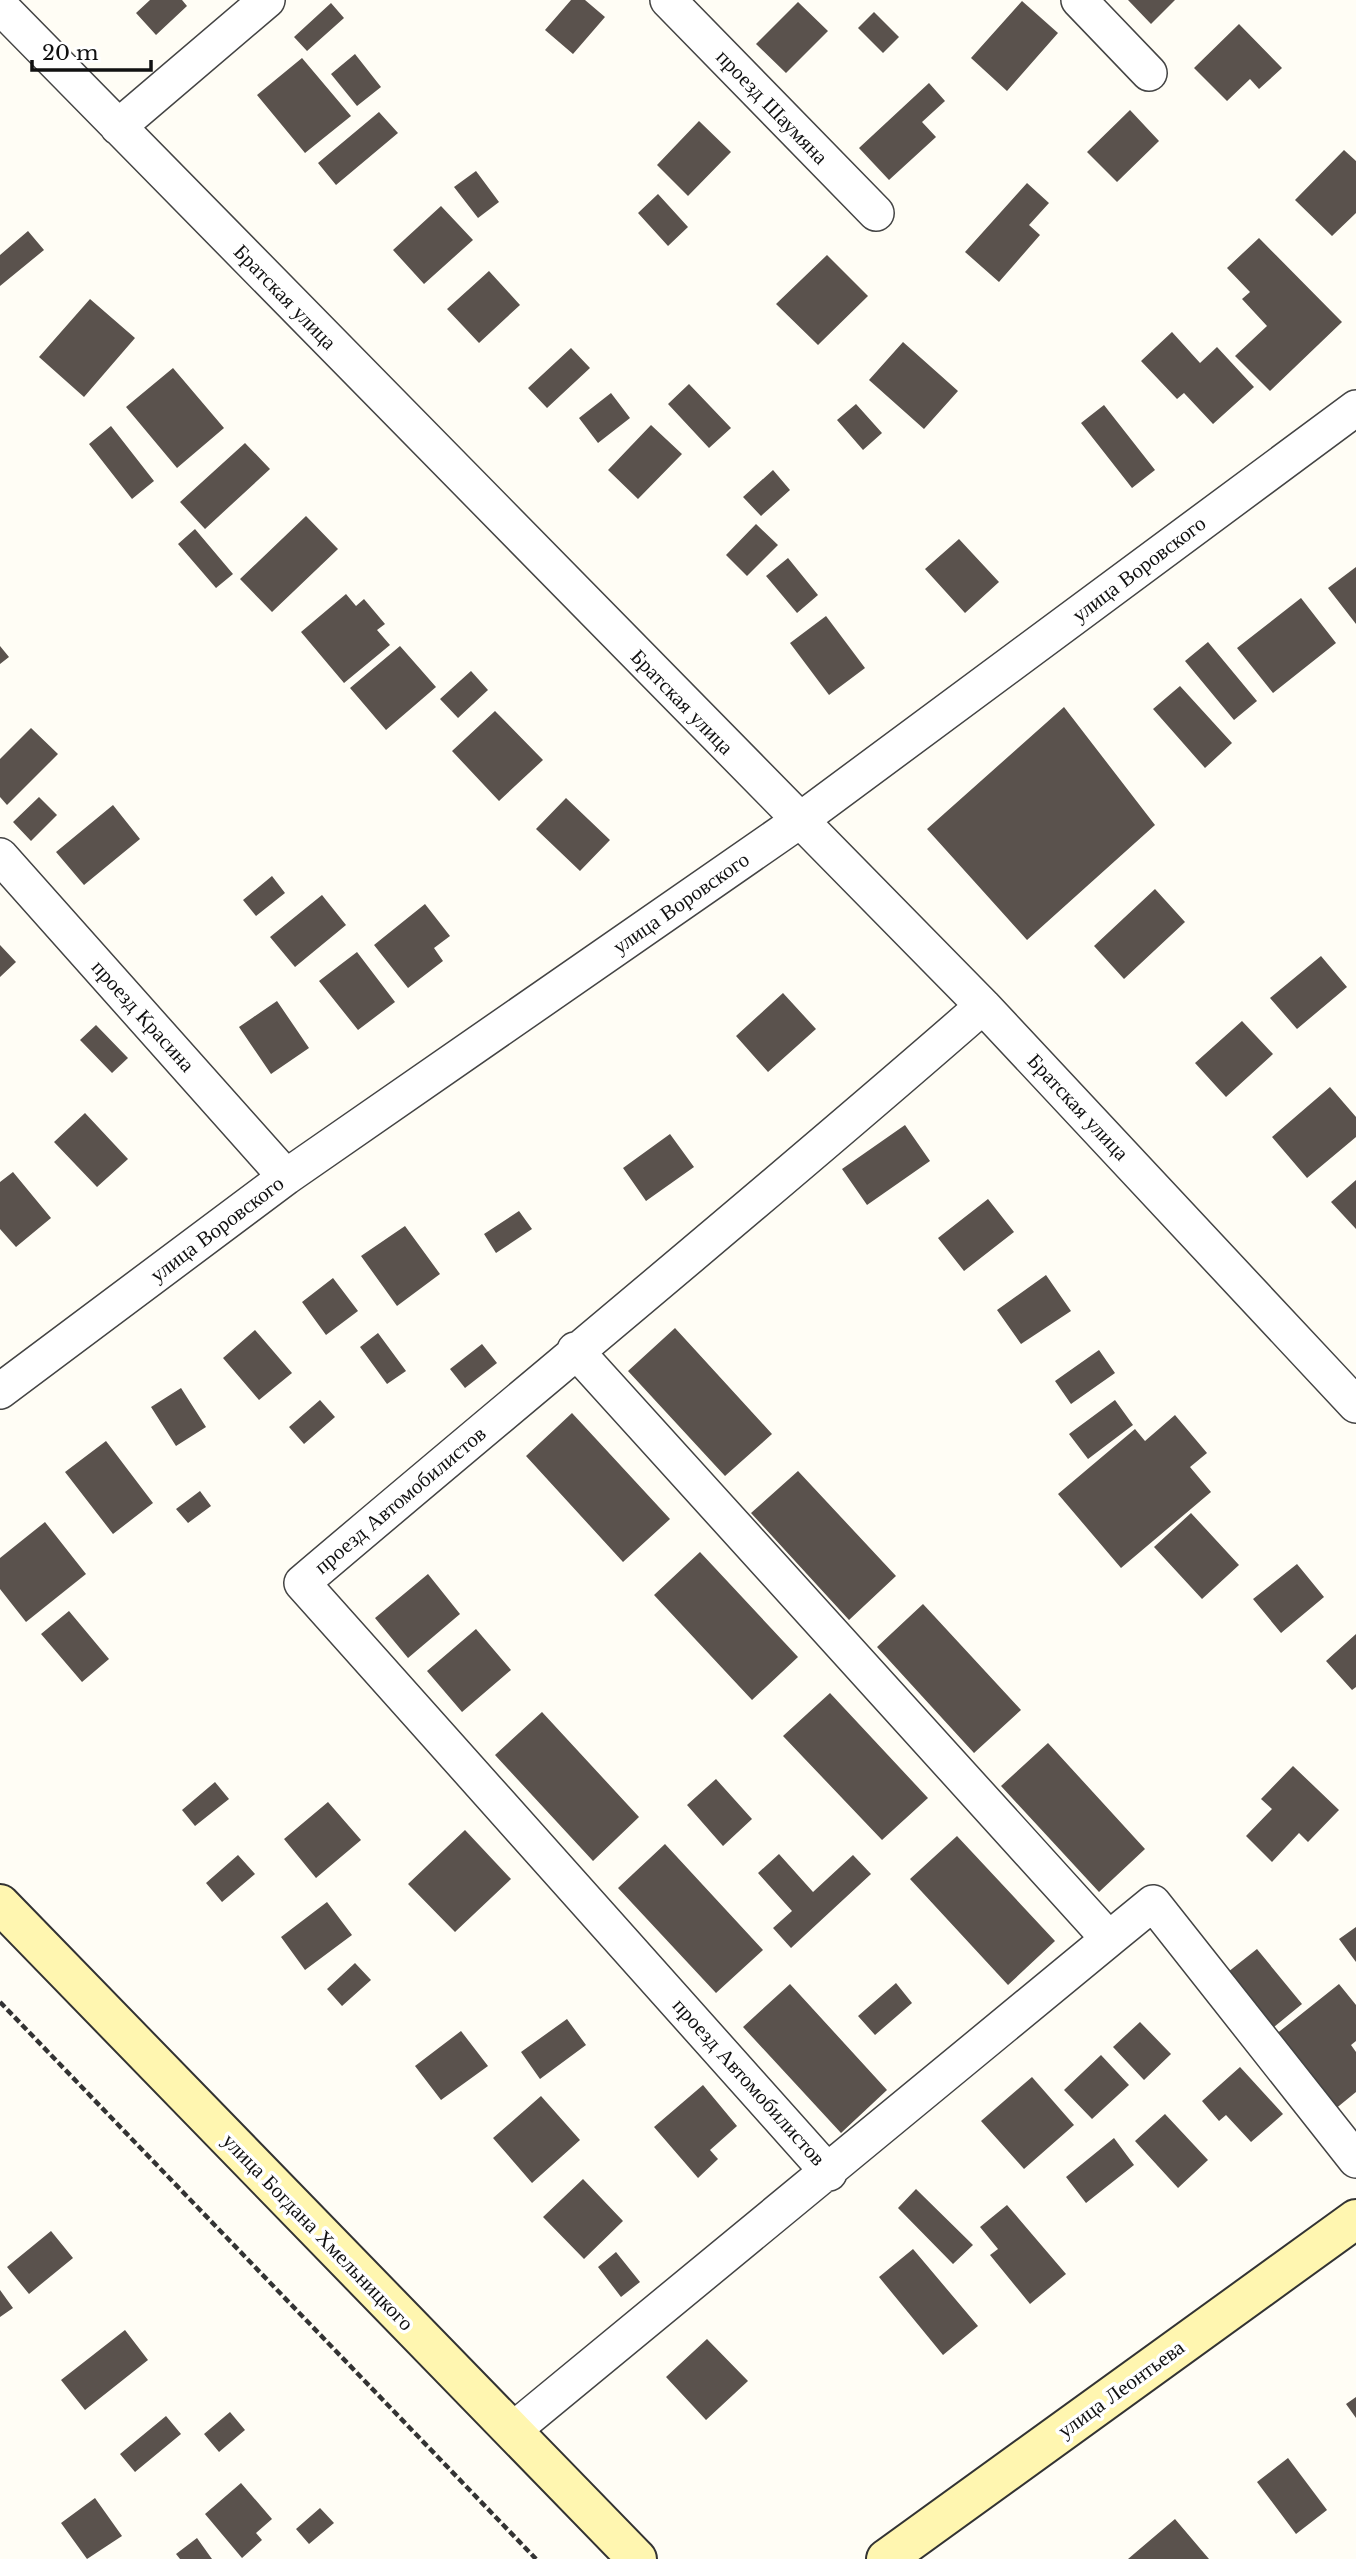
<svg xmlns="http://www.w3.org/2000/svg" width="1356" height="2559" font-family="'Libre Baskerville',serif">
  <rect width="100%" height="100%" fill="#fffdf5"/>
  <path fill="#5a524d" d="M150,0h32l5,6 -31,29 -20,-22z
    M571,0h14l20,17 -32,37 -28,-24z
    M1128,0h47l-24,24z
    M1022,1l36,32 -51,58 -36,-33z
    M798,2l30,29 -42,42 -30,-29z
    M331,3l13,15 -37,33 -13,-14z
    M874,12l25,25 -16,16 -25,-25z
    M1239,24l43,44 -23,21 -9,-10 -23,22 -33,-33z
    M355,54l26,33 -24,19 -26,-32z
    M302,58l49,58 -46,37 -48,-58z
    M929,83l16,18 -23,21 14,15 -47,43 -30,-32z
    M1130,110l29,31 -42,41 -30,-30z
    M379,112l19,21 -62,52 -18,-22z
    M699,121l32,31 -43,44 -31,-31z
    M1344,150l12,11v52l-24,23 -37,-36z
    M476,171l23,31 -21,16 -24,-31z
    M1027,183l22,20 -20,22 11,10 -41,47 -34,-30z
    M658,194l30,33 -20,19 -30,-33z
    M441,206l32,34 -49,44 -31,-34z
    M28,231l16,19 -44,36v-31z
    M1259,238l83,84 -72,69 -35,-35 32,-30 -25,-27 8,-7 -23,-24z
    M827,255l41,41 -50,49 -42,-41z
    M489,271l31,34 -41,38 -32,-34z
    M90,299l45,39 -51,59 -45,-40z
    M1172,332l28,31 17,-16 37,40 -41,37 -29,-31 -7,6 -36,-38z
    M903,342l55,49 -34,38 -55,-49z
    M571,348l19,20 -43,40 -19,-20z
    M173,368l51,60 -47,40 -51,-61z
    M689,384l42,44 -22,20 -41,-44z
    M611,393l19,25 -32,25 -19,-25z
    M856,404l26,29 -19,17 -26,-30z
    M1104,405l51,65 -23,18 -51,-65z
    M651,425l31,29 -44,45 -30,-29z
    M111,426l43,55 -22,18 -43,-55z
    M245,443l25,26 -65,60 -25,-27z
    M773,470l17,20 -29,26 -18,-19z
    M306,516l32,33 -66,63 -32,-33z
    M756,524l22,21 -31,31 -21,-21z
    M195,529l38,45 -17,14 -38,-44z
    M959,539l40,43 -34,31 -40,-44z
    M788,558l30,37 -21,18 -31,-37z
    M1356,567v57l-28,-36z
    M346,594l10,12 8,-7 21,25 -8,6 13,15 -46,38 -43,-51z
    M1301,598l35,45 -63,50 -36,-45z
    M826,616l39,52 -36,27 -39,-52z
    M1208,642l49,59 -23,19 -49,-59z
    M0,646l9,11 -9,7z
    M400,646l36,41 -50,43 -36,-42z
    M471,671l17,19 -30,28 -18,-19z
    M1180,686l52,57 -27,25 -52,-59z
    M1064,707l91,118 -128,115 -100,-111z
    M495,711l48,49 -44,41 -47,-50z
    M31,728l27,26 -51,51 -7,-8v-38z
    M39,797l18,18 -26,26 -18,-19z
    M566,798l44,42 -30,31 -44,-42z
    M113,805l27,34 -56,46 -28,-33z
    M272,876l13,17 -29,23 -13,-16z
    M1155,889l30,33 -61,57 -30,-33z
    M322,895l24,30 -51,42 -25,-30z
    M425,904l25,32 -16,12 9,13 -35,27 -34,-43z
    M0,945l16,17 -16,15z
    M357,952l38,50 -37,28 -39,-49z
    M1321,956l26,31 -50,42 -27,-31z
    M783,993l33,36 -48,43 -32,-36z
    M277,1001l32,47 -38,26 -32,-47z
    M1242,1021l31,33 -47,43 -31,-34z
    M96,1025l32,33 -16,15 -32,-33z
    M1330,1087l26,30v20l-49,41 -35,-41z
    M85,1113l43,46 -31,28 -43,-45z
    M905,1125l25,36 -63,44 -25,-36z
    M670,1134l24,33 -48,34 -23,-33z
    M13,1172l38,46 -35,29 -16,-18v-47z
    M1356,1180v49l-25,-27z
    M988,1199l26,33 -50,39 -26,-33z
    M519,1211l13,18 -36,24 -12,-19z
    M405,1226l35,48 -43,32 -36,-50z
    M1046,1275l25,36 -50,33 -24,-34z
    M333,1278l25,33 -32,24 -24,-33z
    M675,1328l97,106 -47,42 -97,-105z
    M255,1330l37,43 -33,27 -36,-42z
    M378,1333l28,38 -19,13 -27,-37z
    M482,1344l15,19 -32,25 -15,-19z
    M1099,1350l16,23 -44,31 -16,-23z
    M181,1388l25,39 -30,19 -25,-39z
    M320,1400l15,17 -31,27 -15,-17z
    M1115,1400l18,25 -45,34 -19,-25z
    M572,1413l98,106 -47,43 -97,-106z
    M1175,1415l32,38 -17,14 21,25 -90,76 -63,-74 77,-65 10,12z
    M106,1441l47,62 -40,31 -48,-62z
    M798,1471l98,105 -47,44 -98,-107z
    M200,1491l11,15 -23,17 -12,-14z
    M1191,1513l48,52 -37,34 -48,-52z
    M45,1522l41,52 -60,48 -26,-33v-31z
    M700,1552l98,105 -46,43 -98,-105z
    M1297,1564l27,33 -43,36 -28,-34z
    M428,1574l32,40 -52,44 -33,-40z
    M923,1604l98,106 -47,43 -97,-106z
    M69,1611l40,48 -27,23 -41,-48z
    M476,1629l35,41 -49,42 -35,-41z
    M1356,1634v53l-4,3 -26,-29z
    M830,1693l98,105 -46,42 -99,-104z
    M542,1712l97,105 -46,44 -98,-106z
    M1048,1743l97,106 -46,43 -98,-106z
    M1293,1766l46,44 -31,32 -9,-9 -27,29 -26,-26 26,-27 -11,-10z
    M716,1779l36,40 -29,27 -36,-41z
    M215,1782l14,17 -34,27 -13,-16z
    M328,1802l33,38 -45,38 -32,-39z
    M465,1830l46,49 -56,53 -47,-48z
    M957,1836l98,105 -47,44 -98,-106z
    M665,1844l98,106 -47,43 -98,-105z
    M779,1854l34,38 40,-37 18,19 -80,74 -18,-20 19,-17 -34,-38z
    M238,1855l17,19 -33,28 -16,-19z
    M327,1902l25,33 -47,35 -24,-33z
    M1356,1927v35l-17,-23z
    M1257,1949l45,55 -28,23 -46,-55z
    M355,1963l16,17 -29,26 -15,-17z
    M896,1983l16,20 -37,32 -17,-19z
    M790,1984l97,106 -46,43 -98,-106z
    M1339,1984l17,21v36l-5,4 5,7v40l-22,18 -59,-75z
    M567,2019l19,26 -46,34 -19,-27z
    M1140,2022l31,32 -27,26 -31,-33z
    M461,2031l27,35 -47,34 -26,-34z
    M1101,2055l28,30 -37,34 -28,-29z
    M1240,2067l43,47 -32,28 -25,-27 -7,6 -17,-20z
    M1032,2077l42,48 -50,44 -43,-48z
    M703,2085l34,41 -27,24 8,9 -20,19 -44,-51z
    M541,2096l39,44 -48,43 -39,-45z
    M1165,2114l43,46 -30,28 -43,-47z
    M1114,2138l20,27 -48,38 -20,-26z
    M583,2179l40,42 -39,38 -41,-42z
    M916,2189l57,56 -20,19 -55,-56z
    M1007,2205l59,69 -36,30 -40,-49 8,-6 -18,-22z
    M51,2231l22,27 -44,36 -22,-27z
    M913,2249l65,77 -35,29 -64,-78z
    M616,2252l24,30 -19,15 -23,-30z
    M0,2290l13,18 -13,9z
    M125,2330l23,30 -63,50 -24,-30z
    M707,2339l41,42 -42,39 -40,-43z
    M1356,2397v21l-10,-14z
    M230,2412l15,18 -26,22 -15,-18z
    M166,2416l15,18 -46,38 -15,-18z
    M1288,2458l39,52 -31,24 -39,-52z
    M241,2483l31,36 -16,14 6,7 -20,18 -37,-44z
    M95,2498l27,38 -35,23 -26,-36z
    M320,2508l14,15 -25,21 -13,-15z
    M1175,2519l34,40h-81z
    M197,2538l15,21h-32l-4,-5z"/>
  <g fill="none" stroke-linecap="round" stroke-linejoin="round">
    <g stroke="#444" stroke-width="38">
      <path id="street" d="M668,0l208,213
        M1079,0l70,73
        M0,6l983,1000 373,399
        M118,127l149,-127
        M0,856l286,321
        M0,1391l286,-214 513,-356 557,-413
        M1109,1939l44,-36 203,257
        M829,2173l-527,-590c227,-193 457,-381 681,-577
        M512,2431l597,-492 -534,-589"/>
    </g>
    <g stroke="#333" stroke-width="42">
      <path id="secondary" d="M0,1904l637,655
        M886,2559l470,-340"/>
    </g>
    <path stroke="#333" stroke-width="4.5" stroke-dasharray="7 3.5" stroke-linecap="butt" d="M0,2002l536,557"/>
    <use href="#street" stroke="#fff" stroke-width="35"/>
    <use href="#secondary" stroke="#fff6b0" stroke-width="38"/>
  </g>
  <g text-anchor="middle" stroke-width="7" stroke-linejoin="round" paint-order="stroke">
    <g font-size="21" fill="#111" stroke="#fff">
      <text transform="translate(772 107) rotate(46)" y="7">проезд Шаумяна</text>
      <text transform="translate(285 297) rotate(46)" y="7">Братская улица</text>
      <text transform="translate(1139 569) rotate(-37)" y="7">улица Воровского</text>
      <text transform="translate(682 702) rotate(46)" y="7">Братская улица</text>
      <text transform="translate(681 903) rotate(-35)" y="7">улица Воровского</text>
      <text transform="translate(143 1016) rotate(48)" y="7">проезд Красина</text>
      <text transform="translate(1078 1107) rotate(47)" y="7">Братская улица</text>
      <text transform="translate(217 1229) rotate(-37)" y="7">улица Воровского</text>
      <text transform="translate(400 1500) rotate(-40)" y="7">проезд Автомобилистов</text>
      <text transform="translate(749 2082) rotate(48)" y="7">проезд Автомобилистов</text>
      <text transform="translate(318 2232) rotate(46)" y="7">улица Богдана Хмельницкого</text>
      <text transform="translate(1121 2389) rotate(-36)" y="7">улица Леонтьева</text>
    </g>
  </g>
  <path d="M32 60v10h119v-10" fill="none" stroke="#111111" stroke-width="3.5"/>
  <text x="42" y="60" font-size="21" fill="#111111" stroke="#ffffff" stroke-width="5" paint-order="stroke">20 m</text>
</svg>
